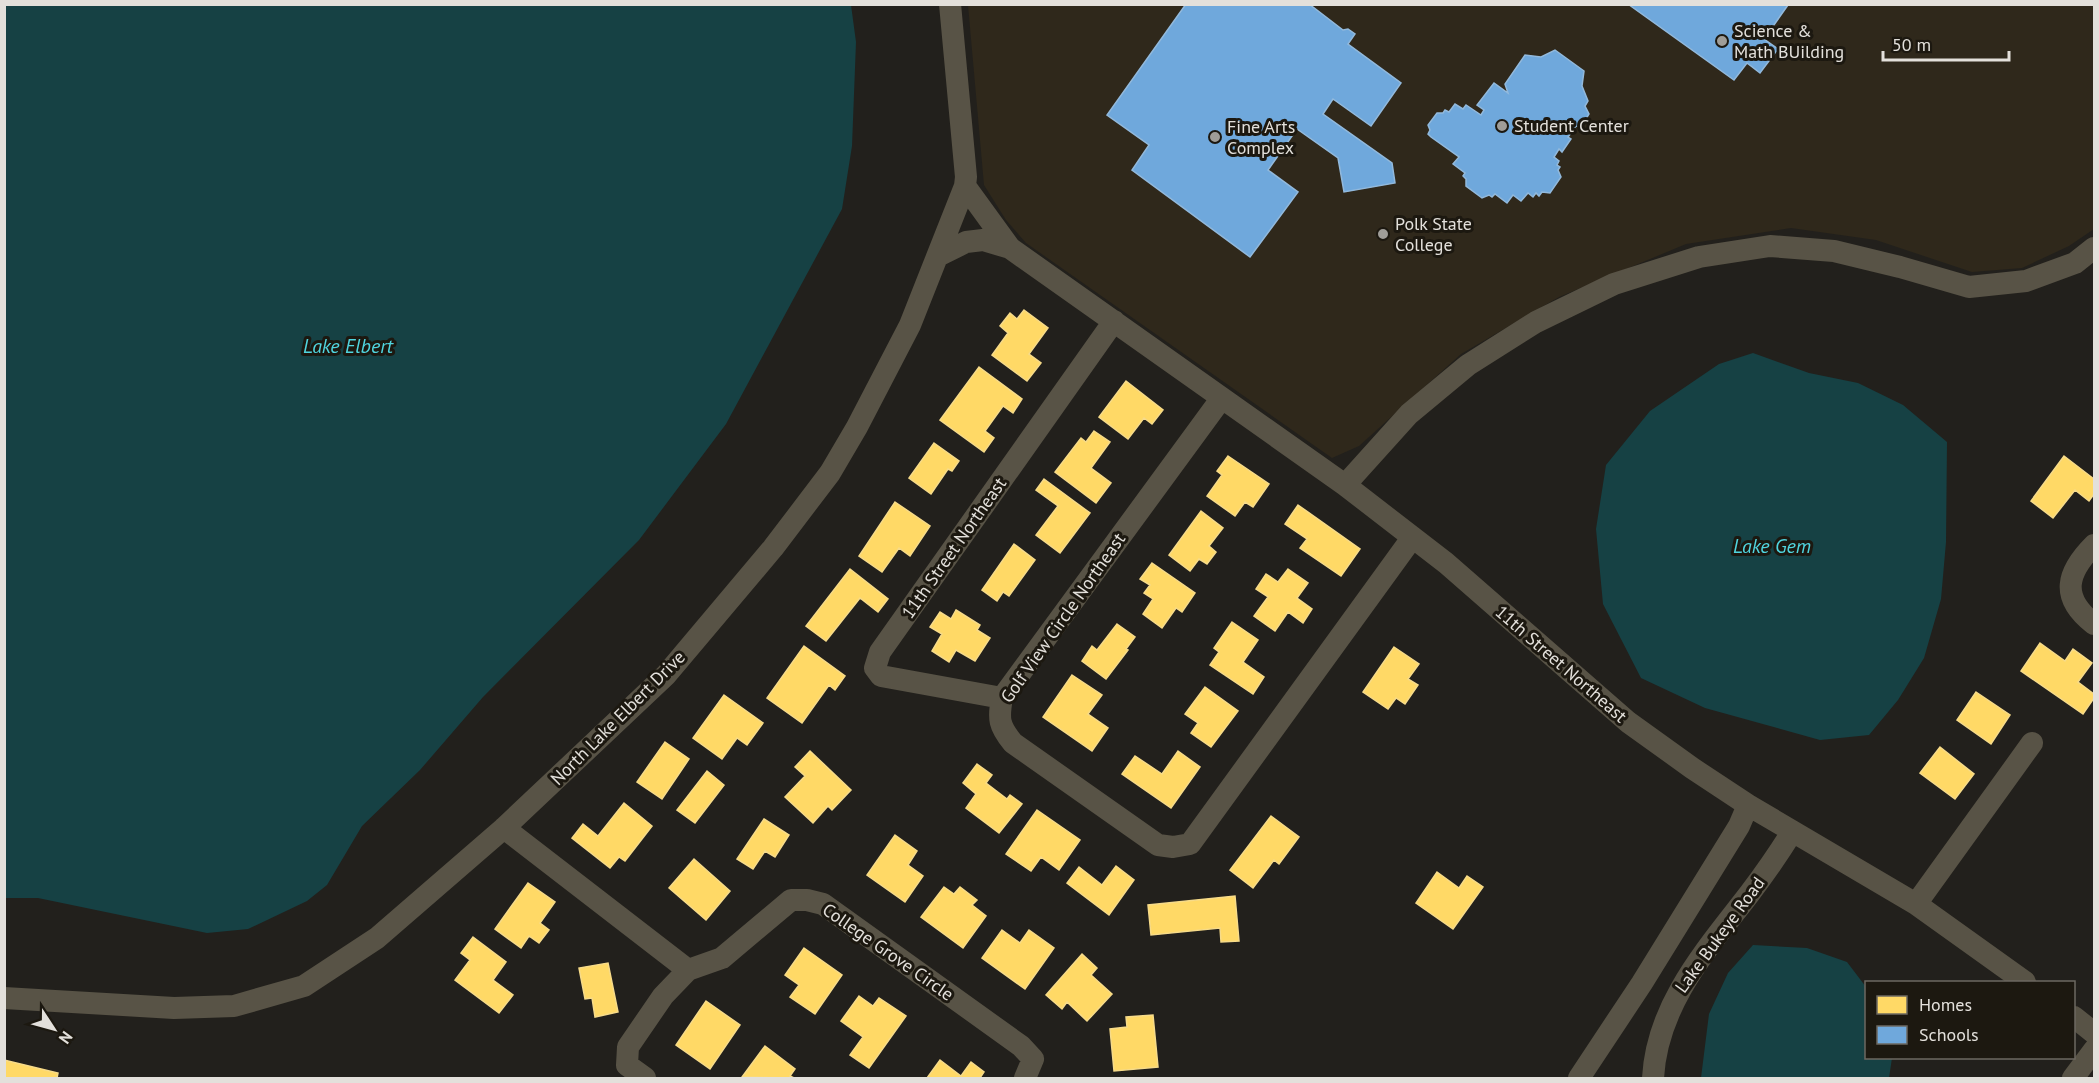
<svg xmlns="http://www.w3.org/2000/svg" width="2099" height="1083" font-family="'PT Sans',sans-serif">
  <rect width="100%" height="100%" fill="#22201c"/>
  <path fill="#2f281b" d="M968,5h1126v224l-25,17 -47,22 -50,4 -96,-32 -85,-12 -105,16 -127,53 -98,57 -102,92 -27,12 -306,-215 -20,-23 -22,-35z"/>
  <path fill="#164144" d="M5,4l846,1 5,37 -4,104 -10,63 -116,215 -87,116 -156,157 -63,73 -58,56 -35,59 -20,16 -59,28 -41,4 -169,-35h-33z
    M1753,353l56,20 49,10 45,22 44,37 -1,100 -5,57 -17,59 -26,42 -29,35 -49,5 -115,-32 -64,-30 -38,-74 -7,-75 10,-64 44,-54 69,-47z
    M1753,945l54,3 40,14 19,25v71h26l-3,20h-188l8,-64 19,-41z"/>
  <path fill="#ffd966" stroke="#f7db89" stroke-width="1.5" d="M1024,310l24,18 -19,26 12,9 -14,18 -35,-26 16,-22 -8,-7 10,-13 7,6z
    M979,367l43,32 -9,14 -10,-7 -18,25 9,7 -10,14 -44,-32z
    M1126,381l37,29 -11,14 -8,-6 -16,21 -29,-22z
    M1094,431l16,11 -19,26 20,15 -15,20 -41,-31 26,-34 5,4z
    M934,443l25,18 -7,10 -4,-2 -17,25 -22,-16z
    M1228,456l41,28 -16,23 -8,-5 -10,14 -28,-20 15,-21 -5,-4z
    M2064,456l30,23v15l-5,7 -14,-11 -22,28 -22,-17z
    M1044,479l46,34 -30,40 -24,-18 22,-29 -22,-16z
    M895,502l35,24 -20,30 -11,-8 -17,24 -23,-16z
    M1298,505l62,44 -19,27 -41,-28 7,-9 -22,-15z
    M1201,511l22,17 -14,18 7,6 -9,12 -8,-5 -9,12 -21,-16z
    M1014,544l21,16 -26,36 -6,-4 -6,9 -15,-11z
    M1152,563l43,30 -13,19 -6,-4 -14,20 -19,-14 10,-15 -9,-6 6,-8 -10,-6z
    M850,569l38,30 -10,13 -18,-14 -34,43 -20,-15z
    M1288,569l20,14 -11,15 15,11 -9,14 -15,-11 -13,19 -21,-15 14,-19 -12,-8 10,-15 12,8z
    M956,610l24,15 -3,5 13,8 -15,23 -19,-11 -7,12 -17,-11 10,-17 -12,-7 10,-15 11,7z
    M1232,622l26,18 -15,22 21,15 -11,17 -43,-29 9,-13 -5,-4z
    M1117,624l18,13 -9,12 2,1 -22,29 -24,-18 10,-15 5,4z
    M2040,643l25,18 8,-12 19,14 -14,19 16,12v4l-11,16 -62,-43z
    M804,646l41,30 -10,14 -6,-5 -27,38 -35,-25z
    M1394,647l25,17 -11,15 10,6 -13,19 -9,-6 -8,11 -25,-17z
    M1072,675l30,20 -14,19 20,14 -16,23 -49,-34z
    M1205,687l33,24 -27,36 -20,-14 7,-10 -13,-9z
    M1976,692l34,23 -19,29 -34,-24z
    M724,695l39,28 -16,22 -10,-7 -15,21 -29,-21z
    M665,742l24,17 -27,40 -25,-17z
    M1940,747l34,27 -19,25 -35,-26z
    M810,751l41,39 -19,20 -4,-4 -15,17 -28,-26 20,-21 -10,-9z
    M1178,751l22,16 -29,41 -49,-34 13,-18 27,18z
    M977,764l15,11 -6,8 21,16 3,-4 12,9 -23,29 -33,-25 10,-14 -13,-11z
    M707,771l17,14 -29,38 -18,-13z
    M624,803l28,23 -27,35 -6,-4 -9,11 -38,-30 11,-14 15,12z
    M1037,810l43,30 -21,30 -18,-13 -10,14 -25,-17z
    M1271,816l28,21 -20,27 -5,-4 -21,28 -23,-18z
    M764,819l25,16 -14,22 -10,-6 -12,18 -16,-10z
    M895,835l22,16 -9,14 15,11 -18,26 -38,-27z
    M694,859l36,32 -24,29 -37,-32z
    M1116,866l18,14 -25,35 -42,-32 12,-16 23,18z
    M1437,872l22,16 8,-12 16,11 -30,42 -37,-26z
    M528,883l27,19 -15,21 9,7 -10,13 -10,-7 -8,12 -26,-19z
    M944,887l10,7 6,-7 17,13 -5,5 14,11 -23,32 -42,-31z
    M1235,896l4,45 -18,1 -1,-14 -69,7 -3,-30z
    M1002,930l18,13 9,-13 25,18 -29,41 -43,-31z
    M473,937l33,25 -13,18 20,15 -14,18 -44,-33 15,-20 -9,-7z
    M804,948l38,27 -27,39 -25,-17 9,-12 -14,-10z
    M1082,954l15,14 -6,7 21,19 -25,27 -20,-19 -5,7 -16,-14z
    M608,963l10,49 -23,5 -3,-19 -7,1 -6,-31z
    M859,996l14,10 6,-8 27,18 -37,52 -19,-13 13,-18 -22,-16z
    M706,1001l34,24 -30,44 -34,-24z
    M1153,1015l5,52 -44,4 -4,-42 17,-2 -1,-10z
    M765,1046l30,23 -5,7 4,2 -52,-1z
    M4,1060l54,13 -1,5h-53z
    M940,1060l21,16 10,-14 13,10 -4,6h-53z"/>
  <path fill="#6fa8dc" stroke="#92b9dc" stroke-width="1.5" d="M1186,4h123l34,26 5,-1 7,5 -7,10 53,39 -30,43 -38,-27 -10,15 69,49 3,20 -51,9 -6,-34 -41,-29 -29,41 30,22 -48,65 -118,-87 17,-25 -42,-30z
    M1628,4h160v1l-24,34 14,10 -18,24 -13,-10 -13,17z
    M1555,50l29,21 -2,15 6,15 -3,5 4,8 -8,13 -5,-1 -8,11 3,2 -9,13 -3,-3 -5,8 5,4 -2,4 3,2 -2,3 3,7 -11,16 -8,-1 -3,4 -3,-3 -3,4 -5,-4 -7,8 -8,-6 -6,8 -12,-9 -3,3 -3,-2 -7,3 -16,-12v-7l-3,-3 2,-3 -12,-9 6,-7 -28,-20 -3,-3 2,-4 -2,-5 9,-12h6l2,-3 4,2 6,-8 8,5 3,-4 15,10 3,-5 -7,-5 17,-22 14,10 -3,-9 20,-29 16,2z"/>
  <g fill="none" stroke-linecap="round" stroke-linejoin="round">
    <path stroke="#585346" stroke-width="22" d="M965,186l45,62 335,237 101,78 182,159 64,46 56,37 168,99 109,78
      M938,256l28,-14 17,-2 27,8
      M1221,399l-219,299c-4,21 -3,28 11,45l145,102 15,2 17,-3 222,-306
      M1345,485l64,-71 59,-49 68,-43 78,-38 85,-27 71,-11 64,5 66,16 69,20 57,-6 49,-18 19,-15
      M2094,545c-27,27 -35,52 0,79
      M1002,698l-121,-22 -6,-8 5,-16 234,-331
      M504,828l184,142
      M1916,904l116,-161
      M4,998l170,10 60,-2 70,-20 73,-48 127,-110 162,-153 107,-127 57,-75 27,-46 53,-102 55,-139 1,-9 -16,-173
      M2074,1017l20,16
      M645,1078l-18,-13 1,-18 35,-51 25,-26 34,-12 69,-58h16l16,4 198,142 12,13 -8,19
      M1579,1078l63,-95 97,-157 9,-21
      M1653,1078c4,-74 54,-129 97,-185 15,-20 29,-40 42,-61
      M2073,1078l21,-28"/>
  </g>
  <g fill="#9f9d98" stroke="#1c1810" stroke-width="2">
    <circle cx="1722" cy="41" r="6"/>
    <circle cx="1502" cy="126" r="6"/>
    <circle cx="1215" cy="137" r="6"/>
    <circle cx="1383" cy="234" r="6"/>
  </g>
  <g text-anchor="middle" stroke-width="6" stroke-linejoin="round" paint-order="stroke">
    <g font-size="18" fill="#e3e0db" stroke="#1c1810" text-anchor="start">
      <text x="1734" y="37">Science &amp;<tspan x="1734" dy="21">Math BUilding</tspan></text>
      <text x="1514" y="132">Student Center</text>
      <text x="1227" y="133">Fine Arts<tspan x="1227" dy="21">Complex</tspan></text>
      <text x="1395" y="230">Polk State<tspan x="1395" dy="21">College</tspan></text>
    </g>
    <g font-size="18" fill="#e3e0db" stroke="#1c1810">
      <text transform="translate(954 548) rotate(-55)" y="6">11th Street Northeast</text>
      <text transform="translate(1063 618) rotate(-55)" y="6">Golf View Circle Northeast</text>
      <text transform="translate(1561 664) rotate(41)" y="6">11th Street Northeast</text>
      <text transform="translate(618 718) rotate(-45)" y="6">North Lake Elbert Drive</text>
      <text transform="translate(1720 935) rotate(-54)" y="6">Lake Bukeye Road</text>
      <text transform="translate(888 952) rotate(35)" y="6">College Grove Circle</text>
    </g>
    <g font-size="20" font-style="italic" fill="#50d5df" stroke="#1c1810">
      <text x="348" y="353">Lake Elbert</text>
      <text x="1772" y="553">Lake Gem</text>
    </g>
  </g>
  <rect width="2099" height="1083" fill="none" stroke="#e3e0db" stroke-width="12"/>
  <rect x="1865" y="981" width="210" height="78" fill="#1c1810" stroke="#6c6861" stroke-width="1.5"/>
  <rect x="1877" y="996" width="30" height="18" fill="#ffd966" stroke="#6c6861" stroke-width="1.5"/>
  <text x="1919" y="1011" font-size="18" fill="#e3e0db">Homes</text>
  <rect x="1877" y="1026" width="30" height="18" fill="#6fa8dc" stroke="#6c6861" stroke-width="1.5"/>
  <text x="1919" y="1041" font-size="18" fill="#e3e0db">Schools</text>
  <g transform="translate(54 1029) rotate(126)" stroke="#1c1810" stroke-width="4.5" paint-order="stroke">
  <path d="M0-4.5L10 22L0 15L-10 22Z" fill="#e3e0db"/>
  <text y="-9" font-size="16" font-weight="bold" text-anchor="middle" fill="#e3e0db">N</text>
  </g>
  <path d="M1883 51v9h126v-9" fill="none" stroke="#e3e0db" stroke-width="3"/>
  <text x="1892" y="51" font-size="18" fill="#e3e0db" stroke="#1c1810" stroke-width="4.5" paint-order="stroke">50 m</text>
</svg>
